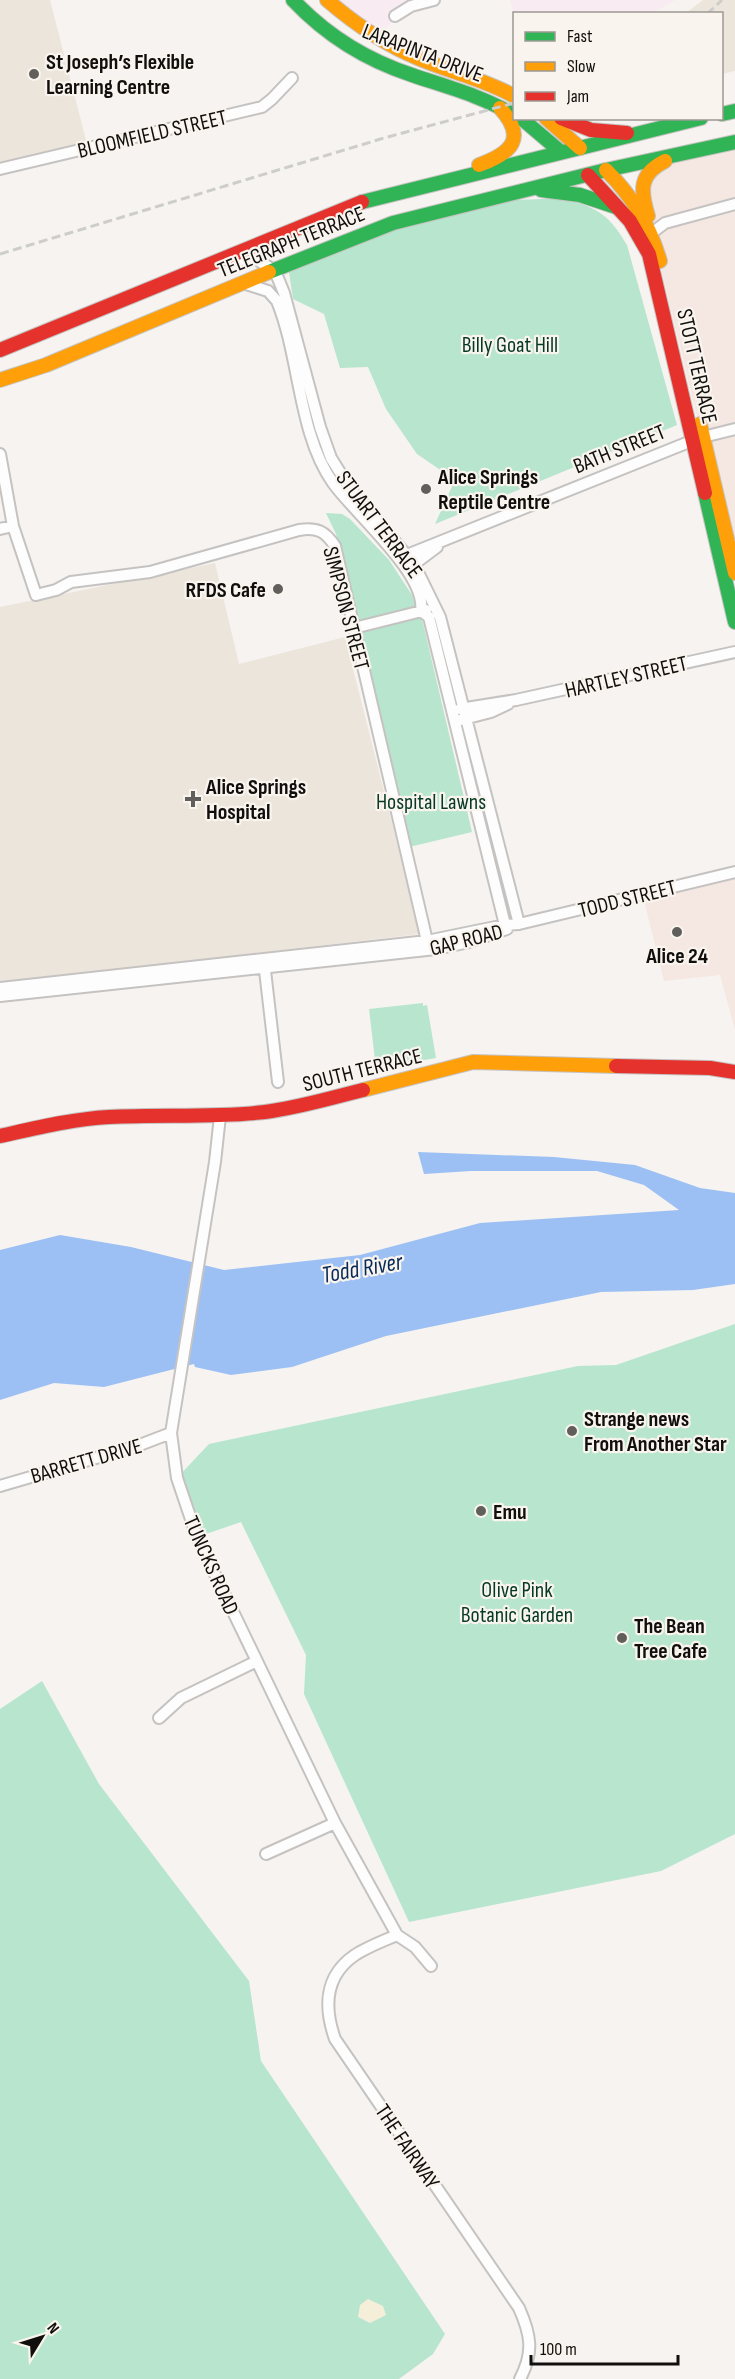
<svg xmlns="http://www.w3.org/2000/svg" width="735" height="2379" font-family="'Sofia Sans Condensed',sans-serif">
  <rect width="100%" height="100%" fill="#f6f3f0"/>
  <path fill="#f5e7e2" d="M735,140v433l-92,-379 16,-31z
    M735,872v158l-15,-55 -56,6 -22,-88z"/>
  <path fill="#f8ebf1" d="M327,0h107l-39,16 -16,23z
    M510,0h165l-22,13 -139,2z"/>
  <path fill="#ece5dc" d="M0,0h50l38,148 -88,21z
    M703,0h32v71l-13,3v-60l-36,-1z
    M215,563l24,101 106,-27 75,297 -420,49v-376z"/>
  <path fill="#b7e5ce" d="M567,198c33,12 42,17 60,47l50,180 -242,99 20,-44 -38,-26 -31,-45 -18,-42 -28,1 -16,-54 -31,-15 -4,-27 57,-30 170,-42z
    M326,513l16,1 8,5 39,41 23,35 11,28 49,209 -63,15 -73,-313z
    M423,1003v3l4,-1 9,53 -60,10 -7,-59z
    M735,1324v510l-74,37 -252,51 -105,-228 2,-39 -65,-133 -44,15 -20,-59 32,-34 369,-78 38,-1z
    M42,1681l57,103 150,197 12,80 184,273 -12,20 -34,25h-399v-670z"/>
  <path fill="#f5efd9" d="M368,2299l15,7 3,9 -16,8 -12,-6 2,-12z"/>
  <path fill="#9cc0f4" d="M418,1152l136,5 81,8 65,23 35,5v91l-42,6 -92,2 -215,44 -94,31 -61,8 -36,-8 -1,-3 -90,23 -50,-4 -54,17v-150l60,-15 71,12 93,23 136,-15 120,-32 199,-13 -35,-25 -47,-14h-126l-47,3z"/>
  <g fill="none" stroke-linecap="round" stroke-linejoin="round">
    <g stroke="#c5c3c1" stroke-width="14">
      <path id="street" d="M395,16l16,-10 23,-6
        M0,169l262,-62 10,-8 20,-21
        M653,232l12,-9 70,-19
        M239,260l17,-1 19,12 9,22 36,134 11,31 18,29 65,77 26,53 79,307
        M246,284l22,7 9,10c23,56 21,133 56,182 22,31 94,91 88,128l8,6 77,312
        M703,437l32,-8
        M0,454l13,72 23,69 20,-5 15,-8 79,-10 149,-42c18,-3 26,1 36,16l92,395
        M0,529l13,-3
        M402,557l292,-117
        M409,568l28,-21
        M354,628l72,-18
        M460,709l56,-9 219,-48
        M460,720l31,-8 17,-8
        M264,962l14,120
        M0,988l427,-47 78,-16 14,-1 216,-52
        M0,996l436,-47 33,-7 38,-13
        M220,1116l-5,46 -44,271 6,45 20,59 138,286 62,112 18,12 16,19
        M0,1486l137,-40 34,-13
        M159,1718l22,-20 76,-37
        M266,1854l69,-31
        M397,1935c-14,6 -30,12 -42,20 -31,21 -31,53 -20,84l184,269c12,27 15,44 1,71"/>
    </g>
    <g stroke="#c5c3c1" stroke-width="16">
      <path id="fast" d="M293,0c33,35 73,60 119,75 35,12 70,21 102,40
        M722,114l13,-3
        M521,118l40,34
        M541,190l39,5 36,12
        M362,202l339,-84
        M269,272l124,-49 213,-53 129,-28
        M705,493l30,129"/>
    </g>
    <g stroke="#c5c3c1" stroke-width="16">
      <path id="slow" d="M327,0c28,24 58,45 93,59 31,13 64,20 94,37
        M546,118l34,30
        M479,165c33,-12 48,-27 21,-57
        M606,170c27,27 43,54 54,91
        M648,216c-8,-26 -9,-42 17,-55
        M0,380l46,-15 223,-93
        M700,424l35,149
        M363,1090l110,-28 143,4"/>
    </g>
    <g stroke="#c5c3c1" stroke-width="16">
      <path id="jam" d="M561,118l30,12 36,3
        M588,175l42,46 19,33 56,239
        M0,350l362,-148
        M616,1066l94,2 25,4
        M0,1136c36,-8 72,-17 109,-19 52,-3 104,1 156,-5 33,-4 66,-14 98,-22"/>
    </g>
    <use href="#street" stroke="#fefdfd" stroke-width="10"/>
    <use href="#fast" stroke="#30b455" stroke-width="14"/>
    <use href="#slow" stroke="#ff9f0a" stroke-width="14"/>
    <use href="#jam" stroke="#e5322d" stroke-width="14"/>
    <path stroke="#cdcdcb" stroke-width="3" stroke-dasharray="9 4.5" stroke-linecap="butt" d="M707,14l15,-14
      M0,254l384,-116 130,-35"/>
  </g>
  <g fill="#615f5c" stroke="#f9f4ed" stroke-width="2">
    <circle cx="34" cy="74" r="6"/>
    <circle cx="426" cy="489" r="6"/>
    <circle cx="278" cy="589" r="6"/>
    <path d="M190 790h6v6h6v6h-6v6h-6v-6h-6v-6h6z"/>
    <circle cx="677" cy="932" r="6"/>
    <circle cx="572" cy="1431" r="6"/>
    <circle cx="481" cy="1511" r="6"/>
    <circle cx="622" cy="1638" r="6"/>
  </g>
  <g text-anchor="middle" stroke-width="4.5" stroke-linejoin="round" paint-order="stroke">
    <g font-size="22" fill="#110f0d" stroke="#f9f4ed">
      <text transform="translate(423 52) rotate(21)" y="8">LARAPINTA DRIVE</text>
      <text transform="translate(152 133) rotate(-13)" y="8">BLOOMFIELD STREET</text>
      <text transform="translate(291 241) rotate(-22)" y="8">TELEGRAPH TERRACE</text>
      <text transform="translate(698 366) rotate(77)" y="8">STOTT TERRACE</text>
      <text transform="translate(619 448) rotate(-22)" y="8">BATH STREET</text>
      <text transform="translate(380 524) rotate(53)" y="8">STUART TERRACE</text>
      <text transform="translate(347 608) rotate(75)" y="8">SIMPSON STREET</text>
      <text transform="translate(626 676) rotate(-13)" y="8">HARTLEY STREET</text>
      <text transform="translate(627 898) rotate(-14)" y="8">TODD STREET</text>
      <text transform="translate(466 939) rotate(-14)" y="8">GAP ROAD</text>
      <text transform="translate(362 1069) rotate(-14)" y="8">SOUTH TERRACE</text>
      <text transform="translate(86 1460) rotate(-16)" y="8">BARRETT DRIVE</text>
      <text transform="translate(212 1565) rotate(66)" y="8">TUNCKS ROAD</text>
      <text transform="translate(408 2146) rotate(56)" y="8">THE FAIRWAY</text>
    </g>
    <g font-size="22" font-weight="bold" fill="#110f0d" stroke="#f9f4ed" text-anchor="start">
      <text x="46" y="69">St Joseph’s Flexible<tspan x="46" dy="25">Learning Centre</tspan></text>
      <text x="438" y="484">Alice Springs<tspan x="438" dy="25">Reptile Centre</tspan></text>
      <text x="266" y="597" text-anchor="end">RFDS Cafe</text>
      <text x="206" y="794">Alice Springs<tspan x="206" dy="25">Hospital</tspan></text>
      <text x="677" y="963" text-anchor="middle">Alice 24</text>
      <text x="584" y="1426">Strange news<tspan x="584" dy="25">From Another Star</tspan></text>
      <text x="493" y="1519">Emu</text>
      <text x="634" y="1633">The Bean<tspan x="634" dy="25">Tree Cafe</tspan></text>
    </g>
    <g font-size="22" fill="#053926" stroke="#f9f4ed">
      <text x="510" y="352">Billy Goat Hill</text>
      <text x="431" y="809">Hospital Lawns</text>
      <text x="517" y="1597">Olive Pink<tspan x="517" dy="25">Botanic Garden</tspan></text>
    </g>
    <g font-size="24" font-style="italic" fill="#072a59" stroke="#f9f4ed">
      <text transform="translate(362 1268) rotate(-10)" y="8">Todd River</text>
    </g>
  </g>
  <rect x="513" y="12" width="210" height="108" fill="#f9f4ed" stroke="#9c9893" stroke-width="1.5"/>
  <rect x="525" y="32" width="30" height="9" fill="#30b455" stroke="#9c9893" stroke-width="1.5"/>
  <text x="567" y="42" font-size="18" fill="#110f0d">Fast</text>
  <rect x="525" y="62" width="30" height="9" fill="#ff9f0a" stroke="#9c9893" stroke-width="1.5"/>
  <text x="567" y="72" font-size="18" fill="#110f0d">Slow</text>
  <rect x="525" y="92" width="30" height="9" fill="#e5322d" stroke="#9c9893" stroke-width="1.5"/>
  <text x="567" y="102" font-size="18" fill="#110f0d">Jam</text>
  <g transform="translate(42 2337) rotate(52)" stroke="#f9f4ed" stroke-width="4.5" paint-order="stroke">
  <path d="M0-4.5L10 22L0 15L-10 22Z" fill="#110f0d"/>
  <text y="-9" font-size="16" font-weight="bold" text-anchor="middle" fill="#110f0d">N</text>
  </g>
  <path d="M531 2355v9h147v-9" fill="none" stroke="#110f0d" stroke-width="3"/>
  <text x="540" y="2355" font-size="18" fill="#110f0d" stroke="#f9f4ed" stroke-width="4.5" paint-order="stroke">100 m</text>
</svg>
